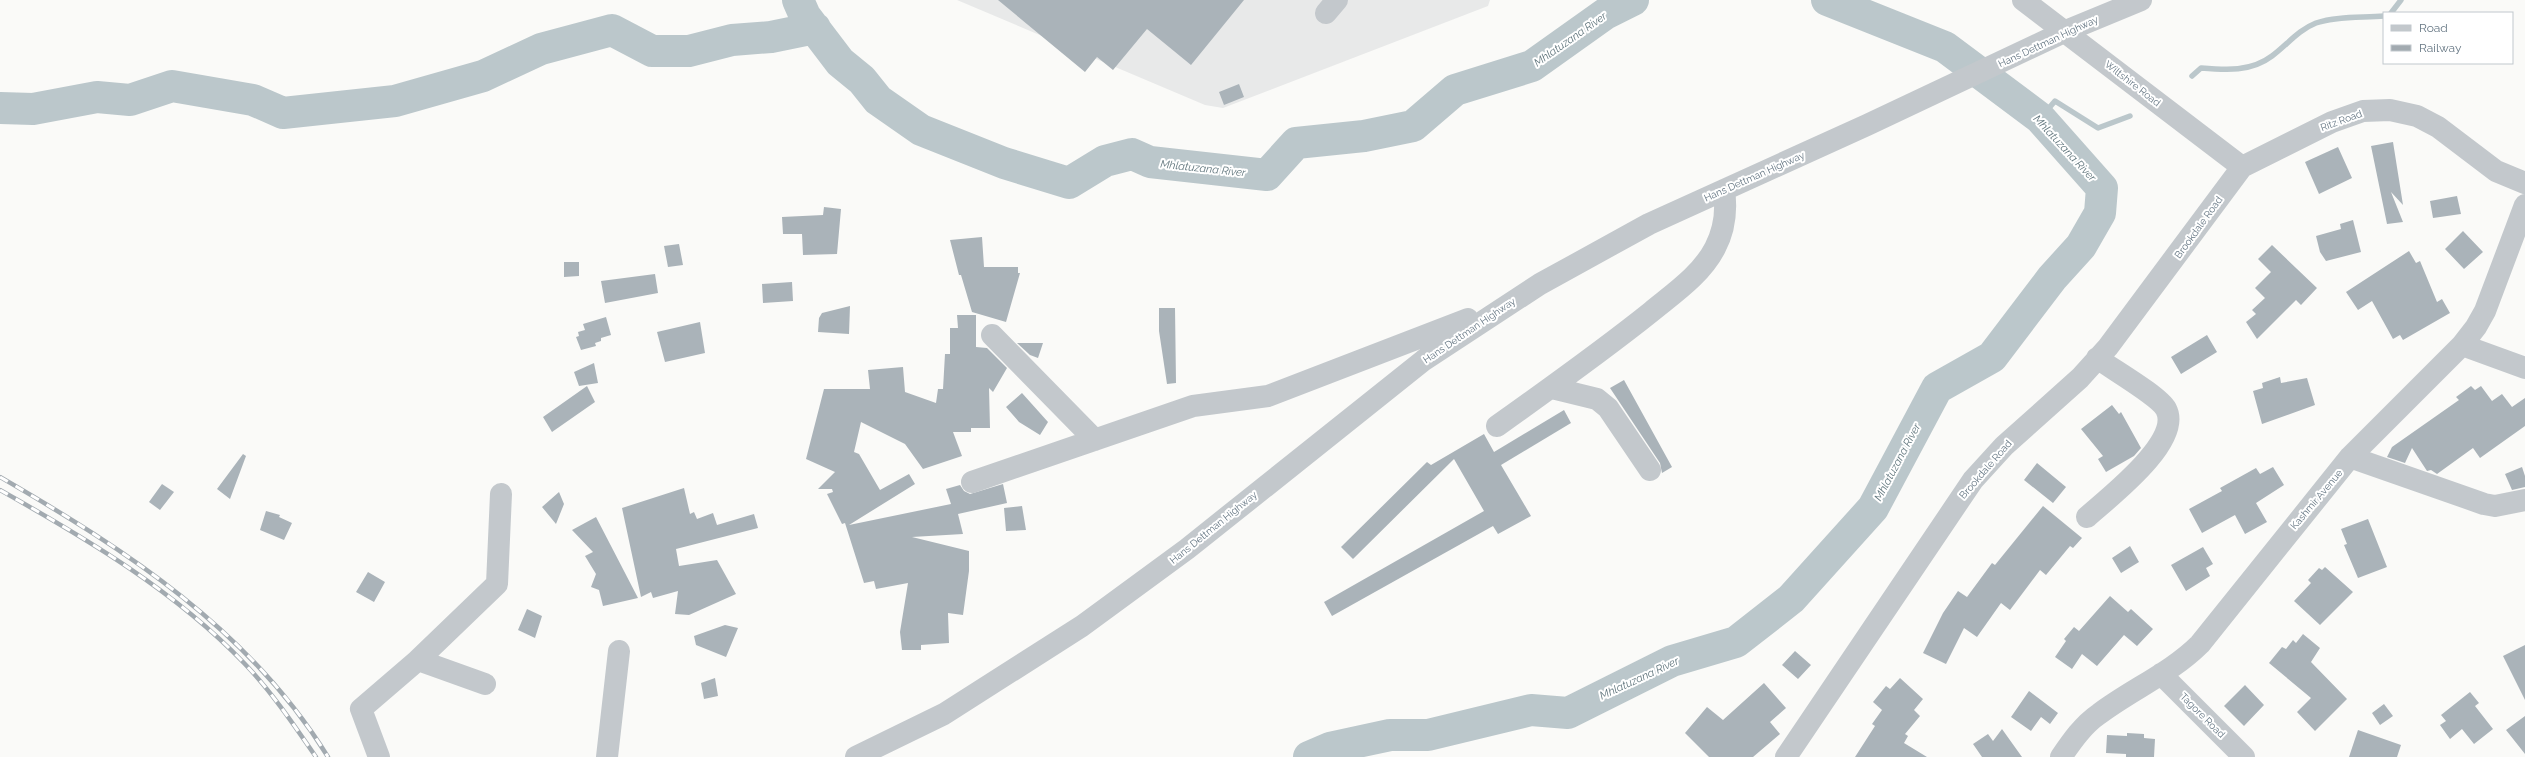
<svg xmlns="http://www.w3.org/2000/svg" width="2525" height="757" font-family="Raleway,sans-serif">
  <rect width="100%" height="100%" fill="#fafaf8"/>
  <path fill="#e8e9e9" d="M957,0h533l-2,6 -265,102 -18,-3z"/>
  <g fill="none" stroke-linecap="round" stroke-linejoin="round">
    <path stroke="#bbc7cb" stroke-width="5.5" d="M2391,13l10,-13
      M2192,76l9,-8c25,2 50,4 71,-12 15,-11 26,-26 44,-33 21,-7 47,-5 68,-7
      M2047,127l2,-19 6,-7 43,27 32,-12"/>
    <path stroke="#bbc7cb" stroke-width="32" d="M798,0l7,16 35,46 22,18 16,20 43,30 83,33 65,20 36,-22 27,-7 18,8 117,13 29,-32 68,-7 49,-10 42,-36 77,-24 73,-52 28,-14
      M0,108l33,1 64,-12 33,3 42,-14 81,14 30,13 112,-12 88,-25 58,-27 71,-19 40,21h37l43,-11 39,-3 44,-9
      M1309,757l21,-9 60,-13h38l103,-25 37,3 104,-52 64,-19 55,-43 82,-91 64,-120 55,-31 60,-79 29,-32 19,-33 2,-25 -62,-70 -95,-71 -118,-47"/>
  </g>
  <path fill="#aab3b9" d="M998,0h246l-53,65 -44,-36 -34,41 -16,-13 -12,15z
    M1239,84l5,13 -20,8 -5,-13z
    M2393,142l10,63 -12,-13 12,30 -16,2 -16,-78z
    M2338,147l14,31 -33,16 -14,-32z
    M2457,196l4,18 -28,4 -3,-17z
    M824,207l17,2 -4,45 -34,1 -1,-21h-19l-1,-17 41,-2z
    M2353,220l8,32 -35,9 -6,-9 -4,-16 25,-7 -1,-5z
    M2463,231l20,21 -19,17 -19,-20z
    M982,237l2,30h34v6h2l-14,49 -34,-10 -11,-37h-2l-9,-35z
    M679,244l4,21 -15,2 -4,-21z
    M2272,245l45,43 -16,17 -5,-5 -39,39 -11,-17 10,-8 -4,-4 13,-12 -10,-10 16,-16 -13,-13z
    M2409,251l7,12 4,-2 17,41 5,-3 8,14 -47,27 -3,-5 -7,4 -21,-38 -14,9 -12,-18z
    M564,262h15v14l-15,1z
    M655,274l3,19 -53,10 -4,-22z
    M792,282l1,19 -30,2 -1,-19z
    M850,306l-1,28 -31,-2 1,-14 3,-5z
    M1159,308h16l1,75 -9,1 -8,-53z
    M957,315h19v32l11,1 20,20 -14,24 -4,-4 1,40h-19v4h-18l9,24 -39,13 -18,-25 -44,-22 -7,30 5,2 21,36 29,-16 6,10 -66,41 102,-21 -5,-15 14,-4 4,6 6,3 33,-10 4,19 -49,11 5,20 -51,3 57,14v20l-6,44 -15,-2 1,30 -28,2v5h-19l-2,-18 8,-49 -32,6 -2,-8 -10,2 -19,-60 -3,1 -15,-30 6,-2 -1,-3h-14l17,-17 -29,-13 18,-70h46l-2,-19 35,-3 2,25 31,11 2,-14h5l2,-35h5v-26h8z
    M606,317l5,18 -10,3v3l-6,2 1,3 -15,4 -5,-13 3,-1 -1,-4 7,-2 -2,-6z
    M700,322l5,31 -40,9 -8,-30z
    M2207,335l10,17 -36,22 -10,-17z
    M1017,343h26l-5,15 -8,-3z
    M594,363l4,20 -19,3 -5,-14z
    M2280,377l1,6 26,-5 8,27 -53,19 -9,-33 10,-3 -1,-5z
    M1624,380l48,87 -10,6 -2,-10 -50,-75z
    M587,386l8,16 -43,30 -9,-15z
    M2471,386l4,4 6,-4 11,15 10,-7 10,13 13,-9v28l-45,32 -7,-10 -36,26 -6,-4 -4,1 -15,-23 -7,15 -18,-6 5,-10 67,-47 -3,-3z
    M1022,393l26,29 -8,13 -21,-13 -13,-15z
    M2112,405l7,9 2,-2 20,36 -7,8 -28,16 -8,-13 5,-3 -22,-27z
    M1564,410l7,13 -70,42 30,51 -33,18 -5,-8 -161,90 -8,-14 160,-91 -30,-52 -101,100 -12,-12 86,-85 4,3 53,-31 10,18z
    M243,454l3,2 -16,43 -13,-10z
    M2037,463l29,24 -13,16 -29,-23z
    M2273,467l11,18 -28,18 11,19 -22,12 -10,-19 -33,18 -13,-24 33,-18 -2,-3 36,-20 4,6z
    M2522,467l3,9v11l-13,3 -7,-16z
    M162,484l12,8 -14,18 -11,-8z
    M684,488l6,26 4,-2 3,7 16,-6 4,12 37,-11 4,14 -82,21 3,17 38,-6 19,34 -47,21 -14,-1 3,-23 -25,7 -2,-6 -10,5 -19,-89z
    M559,492l5,12 -8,20 -14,-17z
    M1022,506l4,24 -20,1 -2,-23z
    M2043,506l39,32 -9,10 -3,-2 -24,29 -6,-5 -30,40 -9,-7 -24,34 -13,-9 -18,36 -23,-11 20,-40 15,-22 9,6 25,-34 3,2z
    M266,511l14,4 -1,2 13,6 -8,17 -24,-10z
    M596,517l42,81 -35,8 -4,-16 -8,-3 5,-13 -11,-18 8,-4 -21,-22z
    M2368,519l19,48 -29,11 -14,-33 3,-1 -6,-15z
    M2130,546l9,16 -18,11 -9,-15z
    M2203,547l10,17 -7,4 4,8 -24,15 -15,-26z
    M2325,567l28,25 -33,33 -26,-24 17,-18 -3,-3 11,-12 3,2z
    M368,572l17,10 -11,20 -18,-10z
    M2110,596l18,16 3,-3 22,20 -16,17 -13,-11 -27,31 -15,-12 -10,15 -17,-12 11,-16 -2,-2 10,-12 5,4z
    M527,609l15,7 -7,22 -17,-8z
    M725,625l13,3 -12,29 -30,-12 -2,-9z
    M2303,634l17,14 -9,14 36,37 -32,32 -18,-19 14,-14 -42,-35 13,-16 4,2 7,-9 3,3z
    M2525,645v55l-22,-44z
    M1795,651l16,14 -13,14 -16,-14z
    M715,678l3,18 -14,3 -3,-16z
    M1900,678l23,21 -9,11 6,6 -15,18 3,2 -4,7 23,14h-72l20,-31 -3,-2 10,-14 -9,-8 13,-16 4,3z
    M1764,683l22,25 -16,14 10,12 -27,23h-44l-24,-24 22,-26 16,13z
    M2245,685l19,20 -20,21 -20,-20z
    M2029,691l29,22 -8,11 -9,-7 -10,14 -20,-14z
    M2470,692l9,11 -4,3 18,23 -19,15 -12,-15 -12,10 -10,-14 6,-4 -5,-6z
    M2384,704l9,12 -13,9 -8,-12z
    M2525,716v38l-19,-24z
    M2002,729l20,28h-40l-9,-13 15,-10 5,7z
    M2358,730l43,15 -4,12h-48z
    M2127,733l17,1v4l11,1 -1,18h-28v-3l-20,-1 1,-18 20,1z"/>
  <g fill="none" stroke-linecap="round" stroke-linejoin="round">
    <path stroke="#c3c8cc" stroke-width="22" d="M2023,0l219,167
      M1326,13l11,-13
      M992,335l103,105
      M2462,345l63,23
      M1552,388l45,11 11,9 42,62
      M1497,426c52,-37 104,-74 154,-114 23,-19 50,-37 64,-64 10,-19 12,-37 9,-58
      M2350,457l134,47 11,2 30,-6
      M972,482l221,-76 75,-10 200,-77
      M2087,517c21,-19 96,-76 79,-108 -7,-13 -54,-40 -69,-51
      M418,660l79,-76 4,-90
      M2161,674l83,83
      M379,757l-18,-48 57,-49 67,24
      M607,757l12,-106
      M856,757l88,-43 138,-88 105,-77 237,-189 116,-76 109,-60 218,-99 199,-94 75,-31
      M1786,757l187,-277 31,-34 76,-68 28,-31 134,-180 90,-45 31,-11 27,-1 27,6 21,11 58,44 29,12
      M2061,757c11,-16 22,-32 38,-43 33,-25 72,-41 101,-70l150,-187 112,-112 14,-18 9,-16 40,-106"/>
    <g stroke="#a2aab0" stroke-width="4.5">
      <path id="rail" d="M0,477c126,73 250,153 328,280
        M0,490c87,49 175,101 244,173 27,28 50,62 72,94"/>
    </g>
    <use href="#rail" stroke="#fff" stroke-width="3" stroke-dasharray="9" stroke-linecap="butt"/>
  </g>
  <g text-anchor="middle" stroke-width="4" stroke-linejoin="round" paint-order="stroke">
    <g font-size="10" fill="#657683" stroke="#fff">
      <text transform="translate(2048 41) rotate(-25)" y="4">Hans Dettman Highway</text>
      <text transform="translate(2133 83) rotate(38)" y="4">Wiltshire Road</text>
      <text transform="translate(2341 120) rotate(-20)" y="4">Ritz Road</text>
      <text transform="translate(1754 176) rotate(-24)" y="4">Hans Dettman Highway</text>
      <text transform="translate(2198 227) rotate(-54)" y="4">Brookdale Road</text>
      <text transform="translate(1469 330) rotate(-34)" y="4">Hans Dettman Highway</text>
      <text transform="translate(1985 469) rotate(-49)" y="4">Brookdale Road</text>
      <text transform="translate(2316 499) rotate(-50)" y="4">Kashmir Avenue</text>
      <text transform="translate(1213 527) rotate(-39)" y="4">Hans Dettman Highway</text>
      <text transform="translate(2203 715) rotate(45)" y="4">Tagore Road</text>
    </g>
    <g font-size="11" font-style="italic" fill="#60757c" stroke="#fff">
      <text transform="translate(1570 39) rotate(-35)" y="4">Mhlatuzana River</text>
      <text transform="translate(2065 148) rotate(47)" y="4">Mhlatuzana River</text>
      <text transform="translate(1203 168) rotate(6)" y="4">Mhlatuzana River</text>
      <text transform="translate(1897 462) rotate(-62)" y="4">Mhlatuzana River</text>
      <text transform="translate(1639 678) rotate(-25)" y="4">Mhlatuzana River</text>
    </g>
  </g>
  <rect x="2383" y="12" width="130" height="52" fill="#ffffff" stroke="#c1c8cd"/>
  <rect x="2391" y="25" width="20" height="6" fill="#c3c8cc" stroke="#c1c8cd"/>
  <text x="2419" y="32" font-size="12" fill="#657683">Road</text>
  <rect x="2391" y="45" width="20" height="6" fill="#a2aab0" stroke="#c1c8cd"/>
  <text x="2419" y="52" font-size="12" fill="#657683">Railway</text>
</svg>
